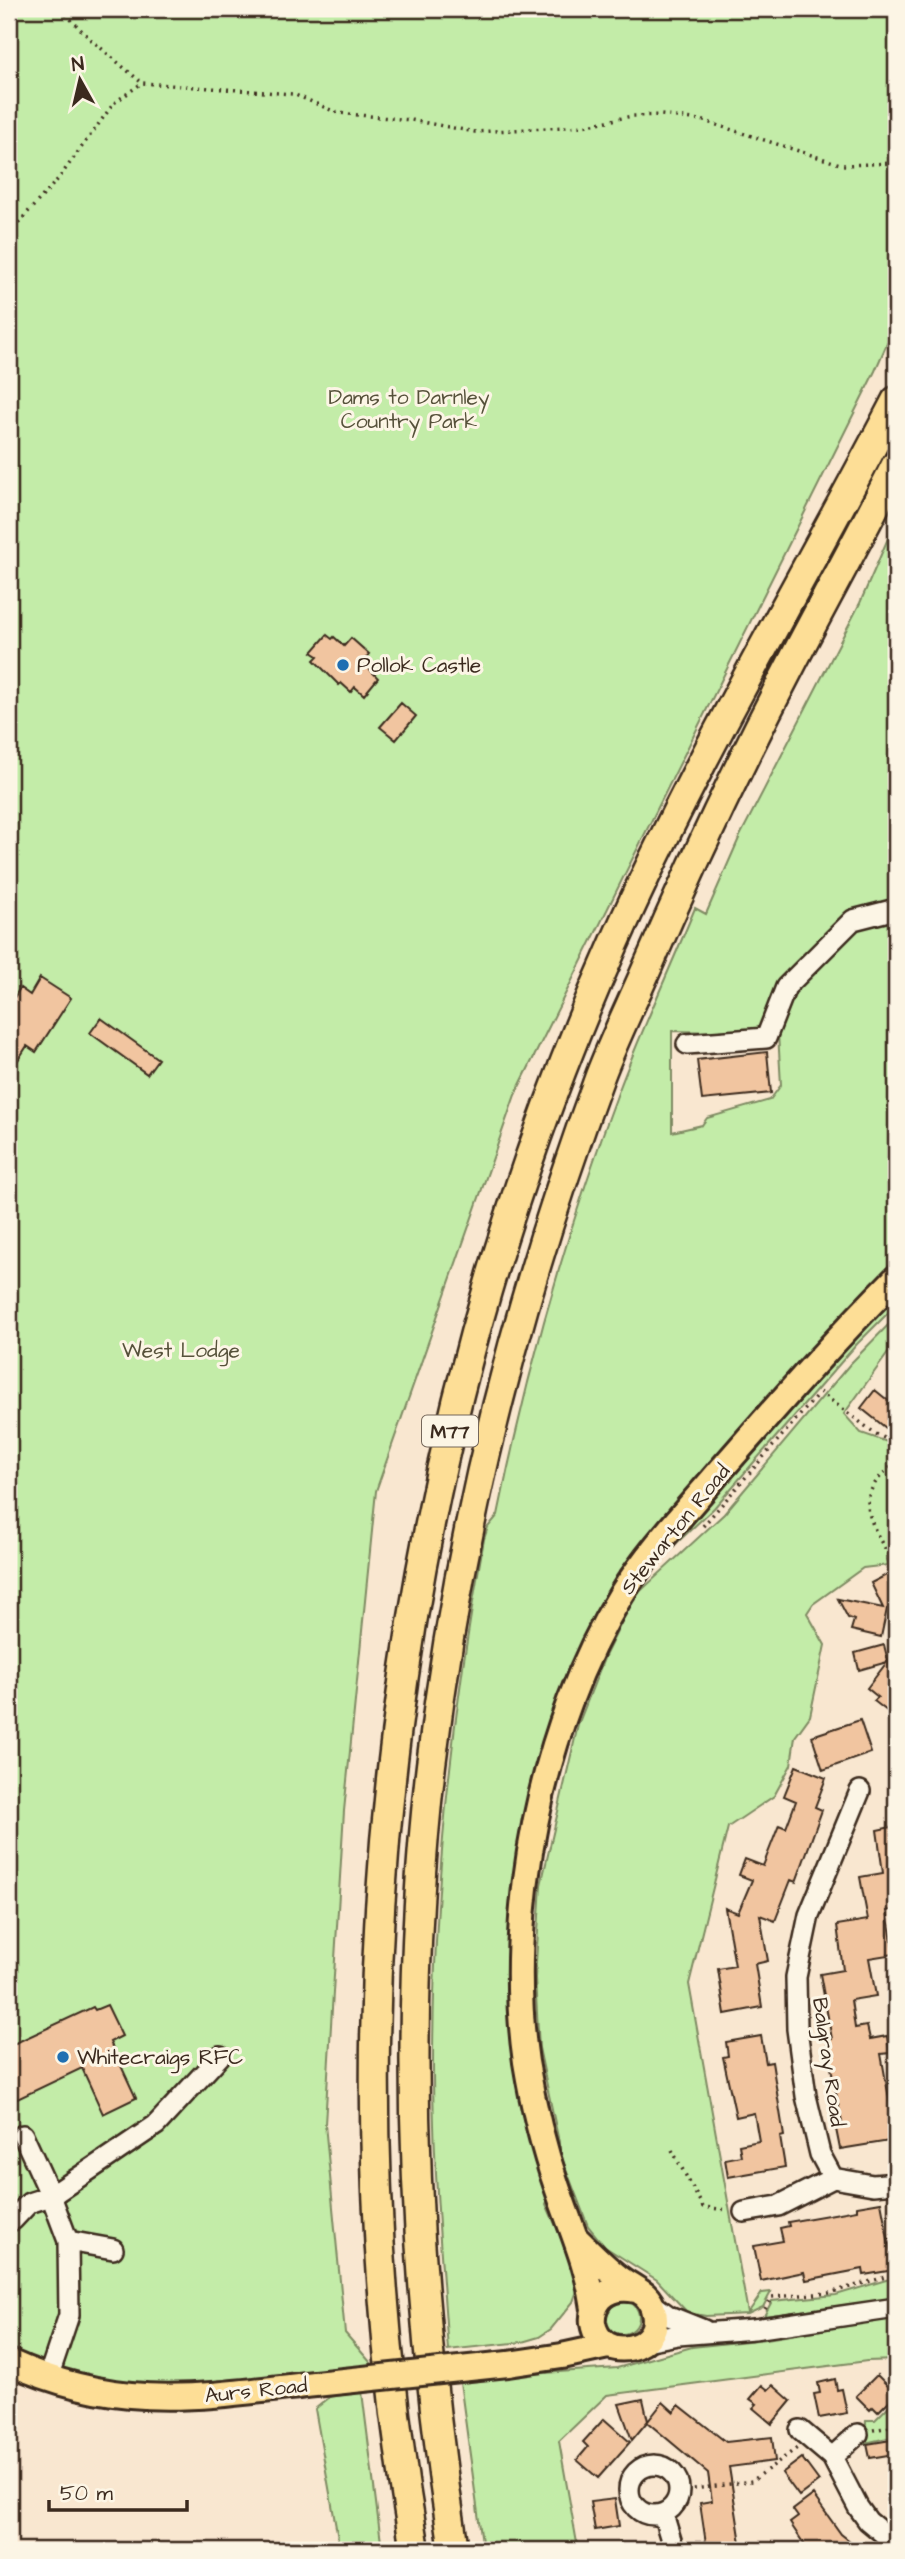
<svg xmlns="http://www.w3.org/2000/svg" width="905" height="2559" font-family="'Architects Daughter',sans-serif">
  <rect width="100%" height="100%" fill="#f9e7d0"/>
  <filter id="ink" filterUnits="userSpaceOnUse"><feTurbulence type="fractalNoise" baseFrequency=".0143" numOctaves="2"/><feDisplacementMap in="SourceGraphic" scale="14" xChannelSelector="R" yChannelSelector="G"/><feConvolveMatrix kernelMatrix="1 2 1 2 8 2 1 2 1" color-interpolation-filters="sRGB"/></filter>
  <g filter="url(#ink)">
    <path fill="#c3eca8" stroke="#7f8b63" stroke-width="2" fill-rule="evenodd" d="M9,9h887v314l-21,48 -360,724 -139,396 -32,320 -19,313 20,209 38,44 -240,20 -134,-39z
      M896,520v741c-72,71 -139,149 -205,227 -17,20 -35,41 -52,61 -8,9 -18,18 -24,29 -107,186 -144,417 -66,620l-3,6 27,60 5,24 -5,14 -22,27 -12,8 -17,5 -74,8c-7,-95 -15,-190 -15,-285 0,-177 19,-353 51,-526l4,-12 10,-12c29,-144 69,-286 121,-425 23,-61 51,-121 76,-182l11,6 34,-78 120,-233zM672,1031l106,2 3,52 -11,15 -63,18 -5,7 -30,7z
      M896,1292v13l-39,39 -143,164 -64,60 200,-229z
      M896,1317v25l-52,72 17,19 32,11 3,-1v109l-10,5 3,8 -26,3 -50,36 -6,9 18,32 -15,71 -15,21 -4,28 -17,31 -46,31 -39,157 59,329 14,-20 9,-1 -8,15 -15,7 -42,2 -18,-3 -31,-33 -52,-33 -17,-21 -25,-65 -24,-113 -4,-70 6,-93 37,-160 27,-69 29,-59 90,-83 126,-150z
      M896,2277v21l-132,18 8,-15 64,-6z
      M605 2317a17 17 0 1 1 34 0a17 17 0 1 1-34 0Z
      M896,2318v42l-29,1 -260,34 -48,46 19,108 4,1h-99l-23,-168 55,-7 102,-7 75,-21 74,-8z
      M362,2392l20,158h-42l-25,-141 15,-12z
      M896,2399v37l-31,7 1,-23h9z"/>
    <path fill="#f1c5a0" stroke="#3b2a1e" stroke-width="2" d="M327,635l5,4 2,-2 10,9 7,-8 18,16 -6,8 15,16 -14,17 -9,-8 -4,5 -10,-9 -2,2 -25,-25 4,-4 -6,-4z
      M401,703l15,13 -20,24 -16,-13z
      M40,978l31,20 -35,54 -9,-6 -18,28v-68l11,-18 10,7z
      M101,1018l57,41 -11,15 -57,-41z
      M767,1052l4,41 -69,7 -5,-40z
      M875,1390l21,17v29l-35,-28z
      M896,1570v35l-9,4 -6,28 -30,-7 3,-10 -6,-2 -10,-19 45,9 -12,-25z
      M884,1645l12,47v26l-22,-17 4,-4 -11,-9 20,-26 -28,8 -4,-17z
      M860,1720l11,33 -48,17 -11,-34z
      M796,1766l30,12 -11,29 7,3 -26,72 -5,-2 -16,41 -15,-6 8,46 -13,3 7,43 -37,7 -7,-45 17,-3 -10,-58 13,5 14,-33 -13,-5 6,-16 18,7 16,-41 7,3 10,-27 -12,-5z
      M896,1826v83l-9,2 7,43 -25,4 7,38 -25,4 4,28 12,-2 3,13 17,-3 3,17 -9,1 11,61 4,-1v26l-56,9 -5,-25 7,-1 -12,-61 -3,-22 5,-1 -12,-65 23,-4 -6,-45 31,-5 -8,-43 23,-4 -6,-43z
      M107,2005l15,31 -12,6 26,56 -33,16 -21,-46 -73,35v-57l84,-39 2,3z
      M761,2036l5,27 6,-1 12,74 -4,1 5,30 -57,10 -3,-18 16,-3 -2,-11 20,-4 -5,-28 -18,4 -13,-60 5,-1 -2,-14z
      M881,2202l13,68 -30,5 -1,-6 -57,11 -2,-8 -43,9 -7,-35 29,-5 -3,-13 9,-2 -1,-4 69,-12v-4z
      M877,2375l19,19 -18,18 -5,-5 -3,3 -14,-14z
      M835,2379l2,11 5,-1 5,24 -28,5 -5,-24 6,-1 -2,-10z
      M762,2385l6,5 5,-5 18,16 -19,23 -19,-16 4,-4 -7,-5z
      M643,2399l5,22 15,-19 11,10 5,-7 47,37 46,-5 3,24 -46,6 12,76 -10,2 2,5h-26l-7,-47 12,-2 -4,-28 -61,-51 -15,18 -13,-36z
      M604,2419l26,23 -32,36 -21,-18 11,-13 -5,-5z
      M891,2440l3,14 -24,4 -3,-14z
      M802,2458l17,23 -20,15 -17,-23z
      M813,2495l28,39 20,16h-53l-18,-27 8,-6 -5,-7z
      M615,2499l4,27 -24,4 -5,-28z"/>
    <g fill="none" stroke-linecap="round" stroke-linejoin="round">
      <g stroke="#3b2a1e" stroke-width="24">
        <path id="minor" d="M687,1044l79,-6 20,-51 67,-67 43,-11
          M860,1791l-51,124 -13,62 1,52 9,67 14,58 13,24 40,7 23,-2
          M23,2135l28,61 17,45 1,74 -21,63
          M744,2212l34,-6 55,-28
          M13,2220l16,-17 22,-7 105,-71 64,-69
          M68,2241l45,8
          M651,2303l18,13 35,14
          M646,2341l32,-6 76,-6 142,-21
          M800,2430l32,27 26,50 10,14 28,23
          M832,2457l26,-23
          M629 2490a25 25 0 1 1 50 0a25 25 0 1 1-50 0Z
          M663,2514l11,36"/>
      </g>
      <g stroke="#3b2a1e" stroke-width="30">
        <path id="major" d="M578,2240c13,13 26,26 40,37 8,6 19,12 27,18 4,4 7,9 8,14 14,41 -53,57 -60,14 -1,-9 2,-18 8,-25 10,-10 22,-11 35,-8
          M594,2309c-6,-44 -23,-80 -37,-122 -14,-40 -24,-82 -31,-125 -22,-149 16,-338 95,-467 27,-44 64,-83 98,-123 58,-66 115,-132 177,-194
          M9,2362c110,50 191,35 306,22
          M508,2364l54,-8 46,-10"/>
      </g>
      <g stroke="#3b2a1e" stroke-width="33">
        <path id="highway" d="M415,2550c-93,-539 -23,-1107 199,-1606 83,-187 188,-362 282,-543
          M454,2550c-40,-258 -53,-525 -23,-785 28,-236 86,-466 169,-689 13,-34 29,-67 44,-101 46,-107 96,-213 150,-316 34,-65 69,-128 102,-194"/>
      </g>
      <path stroke="#3b2a1e" stroke-width="3.5" stroke-dasharray="2 5" stroke-linecap="butt" d="M61,9l27,28 54,46
        M9,233l50,-55 55,-75 28,-20 151,11 45,19 73,7 64,12 108,-6 49,-10 29,-1 40,5 142,45 53,-2
        M820,1392l56,42 17,8 3,-1
        M896,1463c-12,8 -28,24 -28,40 -1,19 20,50 28,67
        M703,1526l112,-128
        M896,1976l-4,1 4,23
        M672,2150l31,57 25,3
        M765,2309l7,-12 57,-4 67,-19
        M873,2430l23,-4
        M680,2491l72,-10 45,-33"/>
      <use href="#minor" stroke="#fcf5e5" stroke-width="19"/>
      <use href="#major" stroke="#fdde96" stroke-width="24"/>
      <use href="#highway" stroke="#fdde96" stroke-width="28"/>
      <g stroke="#3b2a1e" stroke-width="30" stroke-linecap="butt">
        <path id="major-bridge" d="M315,2384l193,-20"/>
      </g>
      <use href="#major-bridge" stroke="#fdde96" stroke-width="24"/>
    </g>
  </g>
  <g fill="#1f6fb2" stroke="#fcf5e5" stroke-width="2.5">
    <circle cx="343" cy="665" r="7"/>
    <circle cx="63" cy="2057" r="7"/>
  </g>
  <g text-anchor="middle" stroke-width="6" stroke-linejoin="round" paint-order="stroke">
    <rect fill="#fcf5e5" stroke="#75675a" stroke-width="2" x="422" y="1415.5" width="56" height="31" rx="5"/>
    <g font-size="19" font-weight="bold" fill="#3b2a1e">
      <text x="450" y="1438">M77</text>
    </g>
    <g font-size="21" fill="#56513a" stroke="#fcf5e5">
      <text x="409" y="404">Dams to Darnley<tspan x="409" dy="24">Country Park</tspan></text>
      <text x="181" y="1357">West Lodge</text>
    </g>
    <g font-size="21" fill="#3b2a1e" stroke="#fcf5e5" text-anchor="start">
      <text x="357" y="672">Pollok Castle</text>
      <text x="77" y="2064">Whitecraigs RFC</text>
    </g>
    <g font-size="21" fill="#3b2a1e" stroke="#fcf5e5">
      <text transform="translate(675 1529) rotate(-51)" y="7">Stewarton Road</text>
      <text transform="translate(829 2062) rotate(82)" y="7">Balgray Road</text>
      <text transform="translate(256 2390) rotate(-6)" y="7">Aurs Road</text>
    </g>
  </g>
  <rect width="905" height="2559" fill="none" stroke="#fcf5e5" stroke-width="35"/>
  <rect x="18" y="18" width="870" height="2524" fill="none" stroke="#3b2a1e" stroke-width="2.5" filter="url(#ink)"/>
  <g transform="translate(80 80) rotate(352)" stroke="#fcf5e5" stroke-width="5" paint-order="stroke">
  <path d="M0-5L12 26L0 18L-12 26Z" fill="#3b2a1e"/>
  <text y="-10" font-size="19" font-weight="bold" text-anchor="middle" fill="#3b2a1e">N</text>
  </g>
  <path d="M49 2500v10h138v-10" fill="none" stroke="#3b2a1e" stroke-width="3.5"/>
  <text x="60" y="2500" font-size="21" fill="#3b2a1e" stroke="#fcf5e5" stroke-width="5" paint-order="stroke">50 m</text>
</svg>
